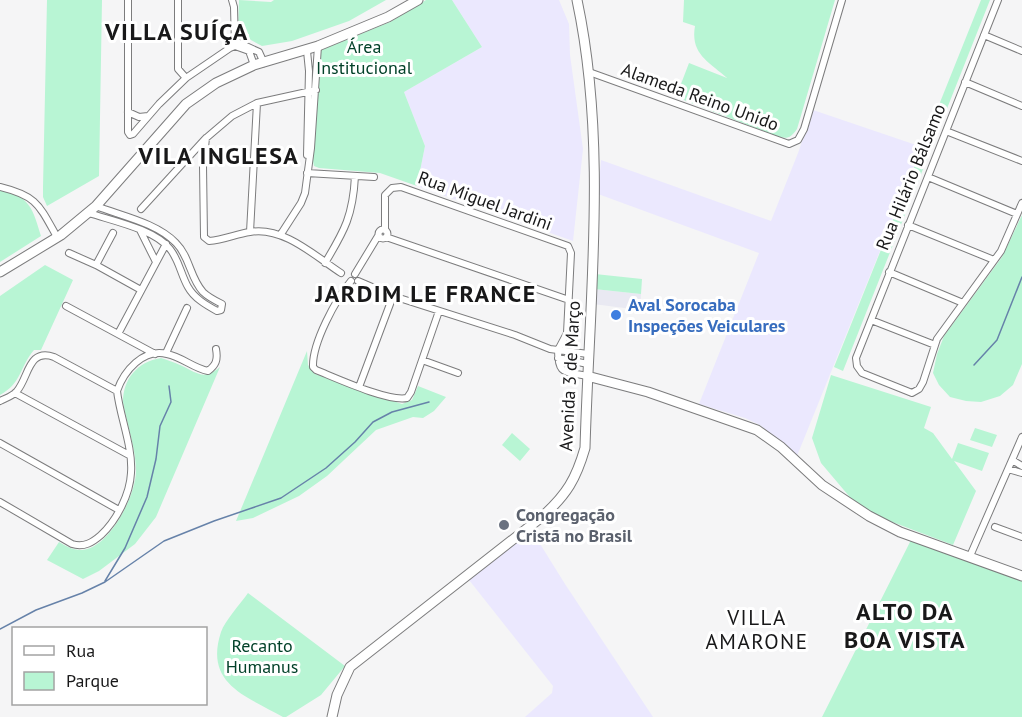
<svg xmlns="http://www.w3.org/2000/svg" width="1022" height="717" font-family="'PT Sans',sans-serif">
  <rect width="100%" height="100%" fill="#f5f5f6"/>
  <path fill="#e9e9f2" d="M594,289l47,5 -1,16 -47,-6z"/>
  <path fill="#ebe8fe" d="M452,0h107l10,24 1,31 13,94 -10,92 -156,-55 8,-40 -21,-54 78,-45z
    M813,110l109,37 -125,309 -37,-31 -15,-7 -46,-14 60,-151 -161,-59 3,-34 170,61 27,-68z
    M532,531l33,53 88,133h-128l27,-24 1,-7 -84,-106z"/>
  <path fill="#b8f5d4" d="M47,0h55l-3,176 -52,30 -4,-9v-10z
    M239,0l32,2 3,-2h112l-37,21 -57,20 -30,5 -13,-7v-5l-11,-2z
    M426,0h26l30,47 -78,45 21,54 -8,40 -37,-13 -61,-5 -5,-2 -1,-5 8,-111 69,-28z
    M684,0h151l-38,129c-7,10 -10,10 -21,7l-100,-39 13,-34 38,15c-18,-16 -37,-24 -32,-52l-12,-4z
    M981,0h9l-147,371 -9,-4z
    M0,190c30,5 33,20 41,46l-41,26z
    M1022,215v149l-9,21 -13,11 -19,6 -15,-1 -16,-4 -11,-12 -6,-12 4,-19 7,-18 58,-79z
    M45,265l28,15 -32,70h-7c-15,18 -12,33 -34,45v-99z
    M595,274l47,5 -1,15 -47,-5z
    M307,351l1,14 7,9 87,30 10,-4 6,-14 28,11 -12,14 -11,7 -10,-1 -37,13 -49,46 -28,20 -46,22 -17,3z
    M161,358c6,2 13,4 19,7 18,8 23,16 40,2l-64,150 -21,27 -36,27 -16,8 -36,-19 12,-18c7,4 13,8 22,8 27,0 55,-54 55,-79 0,-22 -9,-46 -13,-69 0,-23 14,-40 38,-44z
    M831,375l100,32 -7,21 9,5 19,26 6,-16 31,10 -7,18 -28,-10 22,30 -23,54 -74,-28 -25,-15 -33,-39 -9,-25z
    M975,428l22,7 -5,12 -22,-7z
    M512,433l18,16 -10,12 -18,-16z
    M911,540l111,40v137h-200z
    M248,593l97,73 -24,29 -35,22h-3c-37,-21 -79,-33 -62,-85 4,-11 19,-28 27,-39z"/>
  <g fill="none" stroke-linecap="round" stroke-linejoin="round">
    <path stroke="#6682a9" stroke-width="1.5" d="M974,365l23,-25 25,-63
      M105,581l20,-33 22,-51 9,-38 4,-33 11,-24 -2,-16
      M0,629l36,-19 46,-17 23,-11 59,-41 50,-20 67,-23 45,-30 29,-26 18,-20 19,-10 37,-10"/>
    <g stroke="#7c7c7d" stroke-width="8">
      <path id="street" d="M128,0v132l2,3 3,-1 26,-30 27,-26 44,-30 5,-2 14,5 5,14
        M178,0v69l8,9
        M232,0l2,7 1,39
        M998,0l-142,358 1,8 5,7 50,20 7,-4 4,-7 14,-43 64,-88 21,-48
        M984,35l38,16
        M235,41l24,11 5,11
        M589,72l200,72 9,-4 6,-11 38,-129
        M965,82l57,24
        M128,112l11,5 9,-1
        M946,131l76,30
        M206,138l-3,28 1,71 5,4c15,-1 27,-7 41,-9 33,-6 65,24 91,41
        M307,155l2,-84 -2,-20
        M307,173l67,4
        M928,177l89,37
        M0,187c37,9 39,18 57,50
        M141,209l64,-70 27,-23 25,-13 59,-13
        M89,213c24,8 65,16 81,36 9,11 11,26 18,38 6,11 18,18 29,24l4,-1 1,-6c-6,-3 -14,-7 -19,-12 -13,-14 -13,-35 -27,-49 -19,-20 -54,-27 -80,-37
        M908,225l86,35
        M378.5 234a4.5 4.5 0 1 1 9 0a4.5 4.5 0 1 1-9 0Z
        M140,230l16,32
        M385,230v-35l7,-7 9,-1 167,59 3,7 -4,80 -9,17
        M250,232l7,-129
        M281,234l20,-31 4,-10 6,-45 7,-102
        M386,237l183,63
        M69,253l27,12 45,25
        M325,263c20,-33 28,-48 30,-87
        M96,265l17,-32
        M889,272l74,31
        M355,274l23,-38
        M351,281c-15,18 -39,62 -38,86l3,3c20,8 72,32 91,28l4,-6 28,-81
        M358,281l35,15 122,39 35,14 38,5
        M66,306l89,48
        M871,320l64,25
        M118,334l48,-90
        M558,350c0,26 7,21 29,26
        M166,353l21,-45
        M558,358l30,6
        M422,360l36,13
        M359,387l34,-91
        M15,393l114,62
        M0,401c6,-3 13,-5 17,-10 12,-14 11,-43 37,-34l63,34
        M0,443l119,67
        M1012,460l10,6
        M1008,469l14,4
        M0,502l72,42c12,4 21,-2 29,-9 16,-15 29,-41 30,-62 2,-26 -11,-56 -14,-82 7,-20 26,-43 50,-37 15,3 26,14 41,17 8,-6 10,-11 8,-22
        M995,527l27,10
        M970,556l52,-119"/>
    </g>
    <g stroke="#7c7c7d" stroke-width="11">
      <path id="secondary" d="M0,272l61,-37 35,-29 90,-102 30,-21 38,-18 64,-19 70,-29 30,-17
        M587,376l61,16 109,38 24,17 41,38 47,31 31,16 122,44
        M332,717l5,-22 13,-28 193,-151c24,-22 33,-37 42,-68 4,-147 23,-303 -8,-448"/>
    </g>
    <use href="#street" stroke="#fff" stroke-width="6"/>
    <use href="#secondary" stroke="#fff" stroke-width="9"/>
  </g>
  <circle fill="#3f7fe0" stroke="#fff" stroke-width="2" cx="616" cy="315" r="6"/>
  <circle fill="#6b7280" stroke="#fff" stroke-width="2" cx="504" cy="525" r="6"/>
  <g text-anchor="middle" stroke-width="6" stroke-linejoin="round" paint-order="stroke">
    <g font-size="18" fill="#024129" stroke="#fff">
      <text x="364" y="53">Área<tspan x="364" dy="21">Institucional</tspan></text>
      <text x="262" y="652">Recanto<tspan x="262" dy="21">Humanus</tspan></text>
    </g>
    <g font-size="18" fill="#181819" stroke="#fff">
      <text transform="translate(700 97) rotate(20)" y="6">Alameda Reino Unido</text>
      <text transform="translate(911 177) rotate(-68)" y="6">Rua Hilário Bálsamo</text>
      <text transform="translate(485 201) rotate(20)" y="6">Rua Miguel Jardini</text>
      <text transform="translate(570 376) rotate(-87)" y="6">Avenida 3 de Março</text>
    </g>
    <g font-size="18" font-weight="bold" fill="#366cbe" stroke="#fff" text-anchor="start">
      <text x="628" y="311">Aval Sorocaba<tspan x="628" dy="21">Inspeções Veiculares</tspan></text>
    </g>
    <g font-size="18" font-weight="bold" fill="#5b616d" stroke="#fff" text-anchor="start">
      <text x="516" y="521">Congregação<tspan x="516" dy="21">Cristã no Brasil</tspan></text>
    </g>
    <g font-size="21" letter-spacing="1.5" fill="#181819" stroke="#fff">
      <text x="757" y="625">VILLA<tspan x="757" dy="24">AMARONE</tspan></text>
    </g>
    <g font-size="24" font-weight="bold" letter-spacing="1.5" fill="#181819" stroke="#fff">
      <text x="177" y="40">VILLA SUÍÇA</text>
      <text x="219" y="164">VILA INGLESA</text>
      <text x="426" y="302">JARDIM LE FRANCE</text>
      <text x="905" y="620">ALTO DA<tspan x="905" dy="28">BOA VISTA</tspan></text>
    </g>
  </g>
  <rect x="12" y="627" width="195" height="78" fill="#ffffff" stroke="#a3a3a3" stroke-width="1.5"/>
  <rect x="24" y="646" width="30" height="9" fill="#ffffff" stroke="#a3a3a3" stroke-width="1.5"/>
  <text x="66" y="657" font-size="18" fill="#181819">Rua</text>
  <rect x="24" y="672" width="30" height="18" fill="#b8f5d4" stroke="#a3a3a3" stroke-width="1.5"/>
  <text x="66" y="687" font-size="18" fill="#181819">Parque</text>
</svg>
